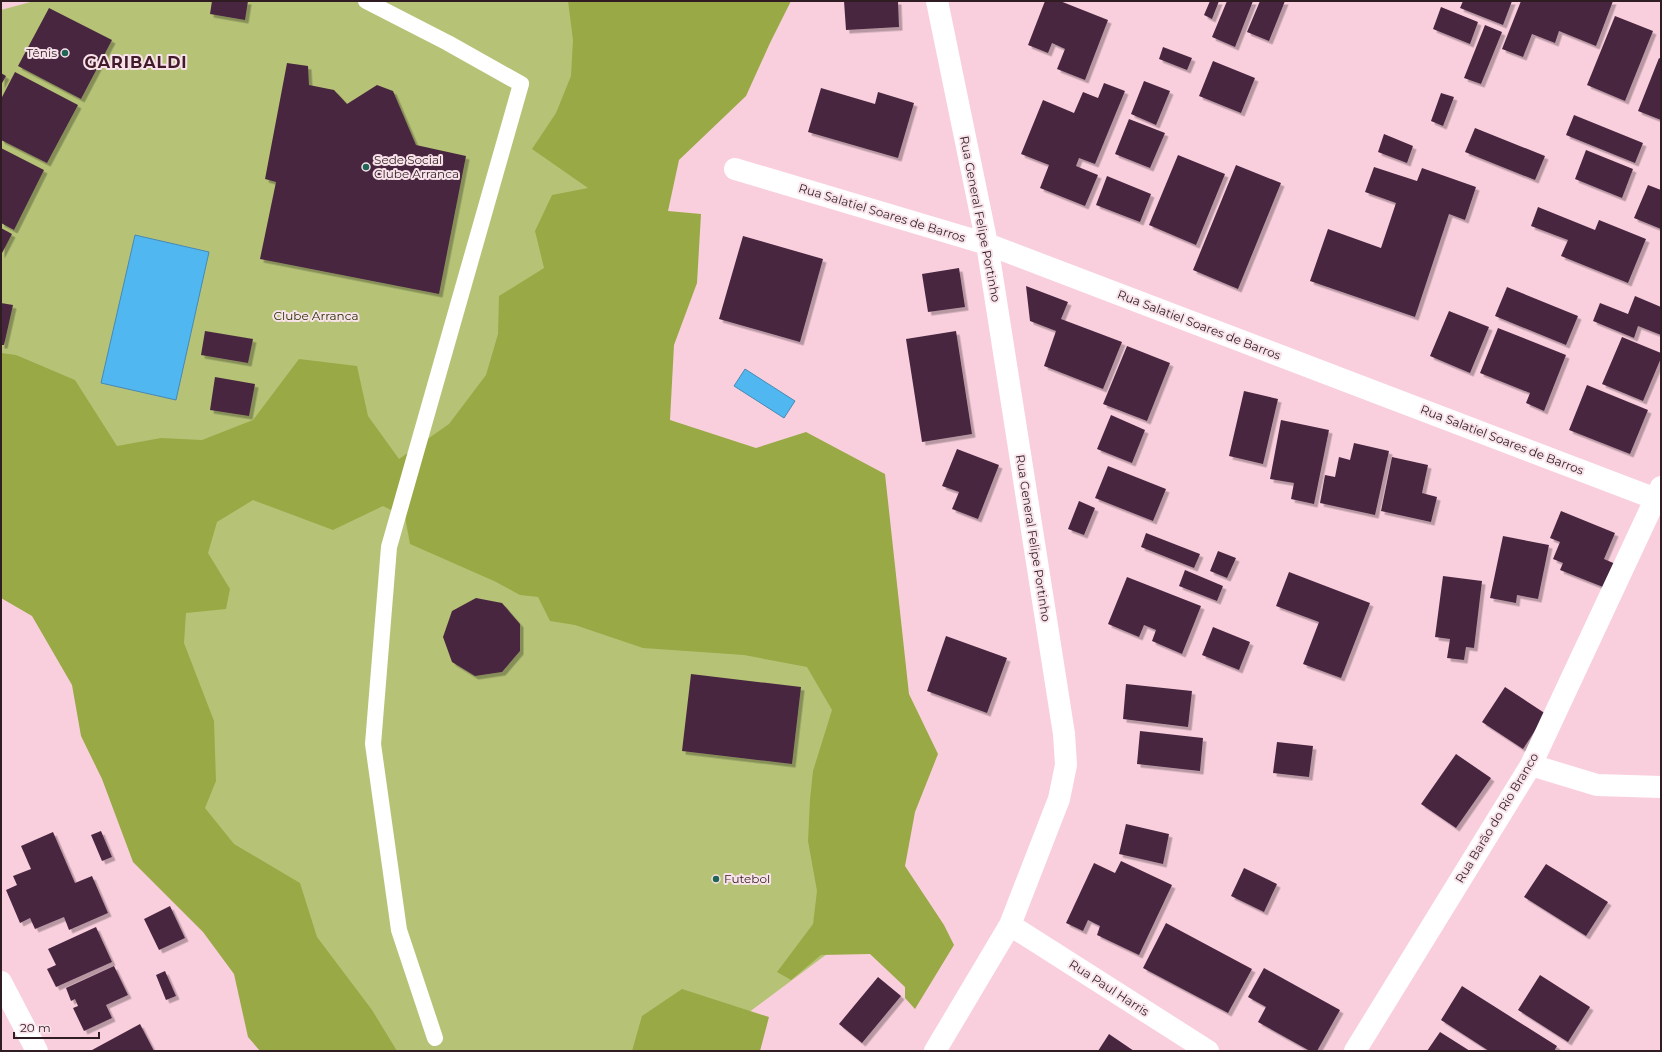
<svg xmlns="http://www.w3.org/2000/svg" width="1662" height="1052" font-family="Montserrat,sans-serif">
  <defs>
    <filter id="shadow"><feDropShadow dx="3.5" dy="3.5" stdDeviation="0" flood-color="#0004"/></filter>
  </defs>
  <rect width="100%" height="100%" fill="#facfdd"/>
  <path fill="#b6c377" d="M34,1h623l-40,498 190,25 67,395 -177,132h-358l-338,-513v-528z"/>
  <path fill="#99a945" d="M568,1h223l-21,42 -24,53 -67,64 -11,51 33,3 -4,69 -23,62 -4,75 86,28 50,-16 79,42 24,220 29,60 -23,58 -10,54 39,59 10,20 -39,64 -10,-11v-11l-35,-33 -49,1 -30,25 -14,-8 36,-48 4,-33 -9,-50 2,-41 3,-29 19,-61 -25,-43 -63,-12 -101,-7 -68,-23 -25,-4 -12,-24 -18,-2 -26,-14 -84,-37 -5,-27 -22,-11 -50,24 -80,-30 -36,22 -9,31 22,36 -4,20 -40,4 -2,30 30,78 2,60 -11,27 29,36 66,39 17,54 55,73 25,41h-137l-12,-14 -14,-63 -31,-42 -70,-70 -31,-83 -21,-43 -9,-51 -40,-69 -31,-18v-245l15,2 59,25 42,66 44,-8 41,2 51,-20 46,-61 58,7 11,50 31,43 50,-35 37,-49 12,-41 1,-38 45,-28 -9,-37 17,-36 36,-7 -56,-39 24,-36 15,-37 2,-36z
    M682,989l87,28 -9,34h-128l10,-35z"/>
  <path fill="#51b7f1" stroke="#4789b3" d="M135,235l74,17 -33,148 -75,-17z
    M745,369l50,32 -11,17 -50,-32z"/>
  <path fill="#492740" filter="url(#shadow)" d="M212,1h36l-3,19 -35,-6z
    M844,1h54l1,26 -53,3z
    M1045,1h15l48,19 -23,60 -28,-11 8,-20 -13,-6 -4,10 -20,-8z
    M1210,1h9l-7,18 -8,-4z
    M1227,1h26l-18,46 -23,-10z
    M1260,1h25l-16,40 -22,-9z
    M1463,1h49l-9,24 -43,-17z
    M1521,1h92l-17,45 -37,-15 -4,12 -23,-9 -9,23 -21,-8z
    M1441,7l37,15 -8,22 -37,-15z
    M49,8l63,32 -31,59 -63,-33z
    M1615,16l38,15 -28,70 -38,-16z
    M1485,25l17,7 -21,52 -17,-6z
    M1163,47l29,11 -5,12 -28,-11z
    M1659,58l2,1v61l-23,-9z
    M1213,61l42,17 -14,35 -42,-17z
    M287,63l21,3 1,19 25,5 13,14 30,-19 16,6 23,54 50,11 -27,138 -179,-35 16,-77 -11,-3z
    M15,72l63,33 -31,58 -46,-23v-41z
    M1,73l5,3 -5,9z
    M1144,81l26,10 -14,34 -25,-11z
    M1104,83l21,8 -30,73 -16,-6 -3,8 22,9 -13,31 -45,-18 9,-23 -28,-11 22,-54 31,13 9,-21 15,6z
    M821,88l54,16 3,-12 36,11 -16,55 -90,-26z
    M1441,93l13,4 -11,29 -12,-5z
    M1574,115l69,28 -8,20 -69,-28z
    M1129,119l36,14 -15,35 -35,-14z
    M1475,128l70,28 -10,24 -70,-28z
    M1384,134l29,12 -6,17 -29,-11z
    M1,148l43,22 -30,60 -13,-7z
    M1586,150l47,19 -11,29 -47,-19z
    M1178,155l47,19 -29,71 -47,-20z
    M1236,165l45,18 -43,106 -45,-19z
    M1374,167l43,14 5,-13 54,19 -11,33 -16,-6 -34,103 -105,-36 18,-52 53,19 15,-45 -31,-11z
    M1107,176l44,18 -11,28 -44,-17z
    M1648,185l13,5v39l-27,-11z
    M1538,207l57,23 4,-10 47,19 -18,44 -67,-27 7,-16 -37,-14z
    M1,228l11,6 -11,21z
    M743,236l80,23 -23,83 -81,-23z
    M959,268l6,39 -37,5 -6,-38z
    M1026,286l42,16 -7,17 61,23 -19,47 -59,-23 12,-35 -26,-10z
    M1507,287l71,29 -12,29 -71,-29z
    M1635,296l26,11v28l-23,-9 -4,12 -41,-17 7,-18 28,11z
    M1,303l12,2 -9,40h-3z
    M1449,311l40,16 -19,46 -40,-17z
    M1498,328l68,27 -22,56 -18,-8 4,-10 -50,-20z
    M205,331l48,8 -5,24 -47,-8z
    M956,331l16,103 -50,8 -16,-103z
    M1622,337l39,16v5l-18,43 -41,-17z
    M1127,346l43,17 -23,58 -44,-17z
    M215,377l40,7 -6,32 -39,-6z
    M1587,385l61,25 -18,44 -61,-24z
    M1244,391l34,8 -15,65 -34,-8z
    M1111,415l34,15 -13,33 -35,-14z
    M1281,420l48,10 -15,74 -23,-5 3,-16 -24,-4z
    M1354,443l35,8 -14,64 -55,-12 5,-28 10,2 4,-20 11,3z
    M957,449l42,16 -21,54 -26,-10 7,-17 -17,-6z
    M1392,457l36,8 -6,28 15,4 -6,25 -50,-11z
    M1108,466l58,23 -13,32 -58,-23z
    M1079,501l16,7 -11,27 -16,-6z
    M1561,511l54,22 -11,26 14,6 -10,24 -48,-19 3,-7 -10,-4 7,-17 -10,-4z
    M1146,533l54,21 -6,14 -53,-21z
    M1503,536l46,9 -11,54 -21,-4 -1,8 -26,-5z
    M1218,551l18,7 -9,20 -17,-7z
    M1185,570l38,16 -6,15 -38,-15z
    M1289,572l81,31 -29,75 -38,-14 16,-42 -43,-16z
    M1443,576l39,5 -8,67 -8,-1 -2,13 -17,-2 3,-19 -15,-2z
    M1127,577l74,29 -19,48 -30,-13 4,-11 -12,-5 -5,12 -31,-13z
    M476,598l26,5 18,21v27l-18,21 -27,4 -23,-14 -9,-25 9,-26z
    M1213,627l37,15 -11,28 -37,-15z
    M946,636l61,22 -20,55 -60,-22z
    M691,674l110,13 -9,77 -110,-13z
    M1126,684l66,7 -4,36 -65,-8z
    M1505,687l41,27 -23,35 -41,-27z
    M1140,731l63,7 -3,33 -63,-7z
    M1277,742l36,4 -4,31 -36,-4z
    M1456,754l35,24 -35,50 -35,-24z
    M1126,824l43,10 -6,30 -44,-10z
    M101,831l11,26 -10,4 -11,-26z
    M53,832l22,51 17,-7 16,37 -39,17 -5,-13 -29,12 -5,-11 -10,5 -14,-33 11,-5 -4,-9 18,-7 -10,-23z
    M1121,861l51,24 -33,70 -42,-20 3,-9 -12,-6 -5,11 -17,-8 28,-60 21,10z
    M1546,864l62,38 -22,34 -62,-39z
    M1244,868l33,16 -13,28 -33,-16z
    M170,906l15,32 -26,12 -15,-31z
    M1166,923l86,46 -24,44 -85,-45z
    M96,927l16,35 -56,25 -9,-18 9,-4 -8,-16z
    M114,966l14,29 -22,10 6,13 -28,13 -11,-23 5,-2 -3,-7 -4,2 -5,-13z
    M1264,968l76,42 -23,41h-7l-52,-29 8,-15 -18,-10z
    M165,971l11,25 -10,4 -10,-25z
    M1540,975l50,32 -22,35 -50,-32z
    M878,977l23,19 -39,47 -23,-19z
    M1462,986l95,60 -3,5h-65l-48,-31z
    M140,1024l14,27h-62v-1z
    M1440,1032l30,19h-43z
    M1109,1034l25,17h-36z"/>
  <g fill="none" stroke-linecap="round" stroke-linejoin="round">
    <path stroke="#fff" stroke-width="16" d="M366,1l82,42 73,41 -132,463 -16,197 26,186 36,108"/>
    <path stroke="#fff" stroke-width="22" d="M735,169l252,75 669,255
      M1531,765l66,20 64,2
      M1010,925l198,126
      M1,982l36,69
      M935,1051l75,-126 49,-126 7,-34 -2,-31 -77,-490 -50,-243
      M1355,1051l176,-286 130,-278"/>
  </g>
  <g fill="#206557" stroke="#f9e3ea" stroke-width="1.5">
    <circle cx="65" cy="53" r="4"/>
    <circle cx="366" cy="167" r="4"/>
    <circle cx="716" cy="879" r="4"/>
  </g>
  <g text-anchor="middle" stroke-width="4" stroke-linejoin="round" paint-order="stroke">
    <g font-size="12" fill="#301d23" stroke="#f9e3ea" text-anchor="start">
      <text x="57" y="57" text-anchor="end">Tênis</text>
      <text x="374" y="164">Sede Social<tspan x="374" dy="14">Clube Arranca</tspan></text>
      <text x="724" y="883">Futebol</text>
    </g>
    <g font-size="12" fill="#301d23" stroke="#f9e3ea">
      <text transform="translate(882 213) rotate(17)" y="4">Rua Salatiel Soares de Barros</text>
      <text transform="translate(980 219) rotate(79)" y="4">Rua General Felipe Portinho</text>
      <text transform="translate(1199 325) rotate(21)" y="4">Rua Salatiel Soares de Barros</text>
      <text transform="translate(1502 440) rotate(21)" y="4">Rua Salatiel Soares de Barros</text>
      <text transform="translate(1033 538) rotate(81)" y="4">Rua General Felipe Portinho</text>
      <text transform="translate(1497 818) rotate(-59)" y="4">Rua Barão do Rio Branco</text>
      <text transform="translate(1109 988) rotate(33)" y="4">Rua Paul Harris</text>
    </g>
    <g font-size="12" fill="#2a2f04" stroke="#f9e3ea">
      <text x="316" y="320">Clube Arranca</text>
    </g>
    <g font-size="16" font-weight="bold" letter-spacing="1" fill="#421b2a" stroke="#f9e3ea">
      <text x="136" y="68">GARIBALDI</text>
    </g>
  </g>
  <rect width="1662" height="1052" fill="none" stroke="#301d23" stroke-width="4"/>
  <path d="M14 1032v6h85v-6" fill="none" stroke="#301d23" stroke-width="2"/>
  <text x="20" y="1032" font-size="12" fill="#301d23" stroke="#f9e3ea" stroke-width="3" paint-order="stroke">20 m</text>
</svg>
